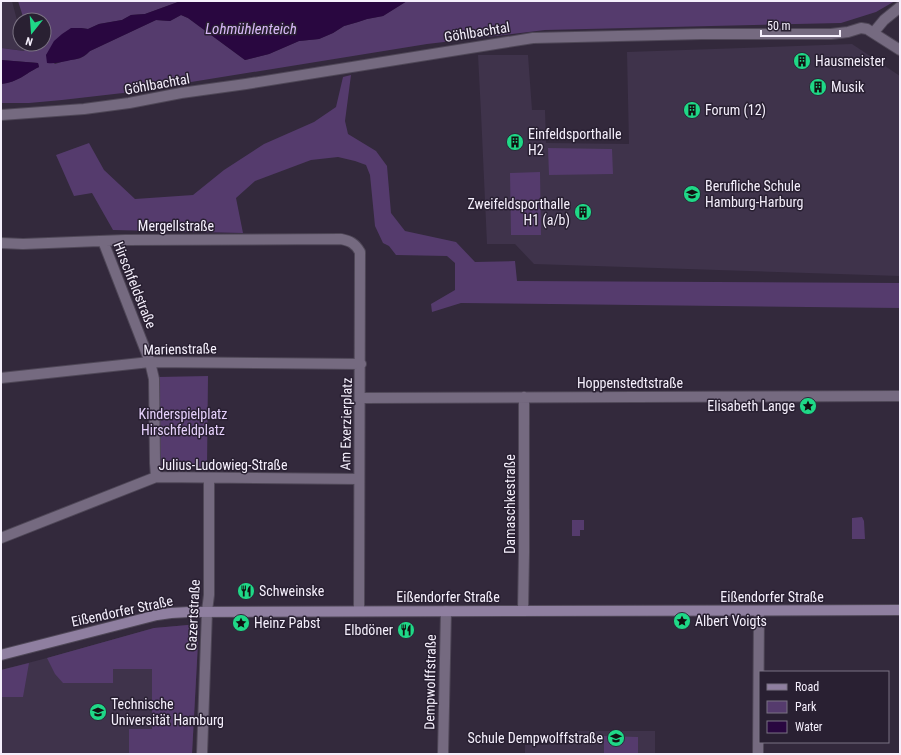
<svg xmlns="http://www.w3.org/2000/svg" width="901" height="755" font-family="'Roboto Condensed',sans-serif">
  <rect width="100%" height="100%" fill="#33293c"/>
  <path fill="#3f334b" d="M1,1h11l8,31v12h3l2,7 -24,-3z
    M852,44l48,32v200l-366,-12 -19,-20h-28l-6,-131 -3,-58h50l4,55h13l1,33 83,1 -2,-92z
    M199,624l-7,130h-191v-84l46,-12 107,-30z
    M577,731h78v23h-130v-9l51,-1z"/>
  <path fill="#553b6d" d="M18,1h160v1l-33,12 -14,1 -9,5 -23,4 -11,5 -7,-1 -35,27 9,9c4,-1 9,-3 13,-4 11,-1 14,-1 22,-9l66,-31 14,1 11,-6 7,3 57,42 24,-6 30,-13 20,-2 14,-6 11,-7 14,-4 9,-3 16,-3 24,-15h488l-19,11 -35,11 -296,7 -118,14 -304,49 -61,7 -33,3h-28v-19c18,-2 23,-10 38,-17l-1,-4 -37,-3v-12l23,3 4,-7h16v-24h-20z
    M351,75l-6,46 3,13 28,17 11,15 4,47 14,18 51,11 19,20 40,-1 2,20 383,2v25l-439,-5 -29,9 -1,-8 24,-14v-27l-8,-7 -51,-1 -7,-9 -6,-3 -8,-17 -5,-51 -4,-10 -11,-4 -17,-4 -27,3 -56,21 -19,17 7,35 -130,-3 -21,-37 -18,3 -18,-41 33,-12 15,27 31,29 58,-4 31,-25 40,-26 50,-22 22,-15 7,-30z
    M548,148l64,1 1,25 -64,1z
    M540,172l1,63h-30l-1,-62z
    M208,376l-1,91h-48l-1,-90z
    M862,517l2,4 1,18h-13v-21z
    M572,520h12v10h-4v6h-8z
    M199,624l-7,130h-63v-25h23v-60h-39v14h-50l-8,-9 -8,-16 107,-30z
    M29,663l-6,34h-22v-27z
    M604,736l34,1v17h-34z"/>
  <path fill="#290740" d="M178,1h229l-24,15 -16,3 -9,3 -14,4 -11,7 -14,6 -20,2 -30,13 -24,6 -57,-42 -7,-3 -11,6 -14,-1 -66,31c-10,9 -11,7 -23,10 -8,1 -12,3 -20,2l-1,-8 8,-14 8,-7 9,-6h10l7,1 11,-5 23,-4 9,-5 14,-1 33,-12z
    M1,60l37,3 1,4c-15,7 -20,15 -38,17z"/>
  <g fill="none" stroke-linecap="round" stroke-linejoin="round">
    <g stroke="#4f4757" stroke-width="12">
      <path id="minor" d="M874,32l10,-12 16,-13
        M1,115l83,-6 45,-6 52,-10 65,-9 287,-46 169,-4h129l17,-2 13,-4 6,1 33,21
        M103,241l47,121 4,17 1,84 1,14
        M1,243l22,1 102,-4 216,-1c9,2 14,4 19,13 0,120 -1,239 -1,359
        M1,378l149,-16 211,2
        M361,398l539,-2
        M1,538l155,-61 203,2
        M523,611l1,-58v-156
        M202,754l5,-143 2,-16v-117
        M443,754l3,-143
        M758,754l1,-143"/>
    </g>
    <g stroke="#4f4757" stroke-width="12">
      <path id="secondary" d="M1,655l156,-40 14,-2 18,-1 711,-2"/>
    </g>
    <use href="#minor" stroke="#756a80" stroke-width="10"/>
    <use href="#secondary" stroke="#8f7fa0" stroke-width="10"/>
  </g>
  <defs>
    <g id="building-disc" transform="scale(0.9)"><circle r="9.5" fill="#1fd887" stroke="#292032"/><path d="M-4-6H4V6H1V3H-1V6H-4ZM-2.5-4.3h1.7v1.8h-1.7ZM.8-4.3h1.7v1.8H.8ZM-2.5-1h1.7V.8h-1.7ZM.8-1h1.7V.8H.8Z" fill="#111"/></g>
    <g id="school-disc" transform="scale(0.9)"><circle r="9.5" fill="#1fd887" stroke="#292032"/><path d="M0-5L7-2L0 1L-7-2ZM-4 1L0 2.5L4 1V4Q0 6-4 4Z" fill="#111"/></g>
    <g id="sight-disc" transform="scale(0.9)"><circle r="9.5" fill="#1fd887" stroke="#292032"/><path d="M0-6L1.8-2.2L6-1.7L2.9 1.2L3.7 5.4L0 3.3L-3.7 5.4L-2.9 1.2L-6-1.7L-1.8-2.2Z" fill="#111"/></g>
    <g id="restaurant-disc" transform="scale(0.9)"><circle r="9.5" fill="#1fd887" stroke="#292032"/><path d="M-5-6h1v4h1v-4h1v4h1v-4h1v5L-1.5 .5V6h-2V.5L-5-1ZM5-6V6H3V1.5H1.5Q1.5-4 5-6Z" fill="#111"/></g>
    <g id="university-disc" transform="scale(0.9)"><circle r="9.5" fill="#1fd887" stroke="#292032"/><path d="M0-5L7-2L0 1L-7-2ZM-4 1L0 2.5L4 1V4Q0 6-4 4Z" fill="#111"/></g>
  </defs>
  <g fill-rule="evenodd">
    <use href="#building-disc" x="802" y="61"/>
    <use href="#building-disc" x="818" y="87"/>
    <use href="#building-disc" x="692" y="110"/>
    <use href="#building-disc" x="515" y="142"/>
    <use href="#school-disc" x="692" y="194"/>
    <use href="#building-disc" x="583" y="212"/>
    <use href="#sight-disc" x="808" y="406"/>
    <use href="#restaurant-disc" x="246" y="591"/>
    <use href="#sight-disc" x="682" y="621"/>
    <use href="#sight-disc" x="241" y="623"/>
    <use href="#restaurant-disc" x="406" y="630"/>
    <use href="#university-disc" x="98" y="712"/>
    <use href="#school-disc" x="616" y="738"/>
  </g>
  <g text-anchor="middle" stroke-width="3" stroke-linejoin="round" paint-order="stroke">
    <g font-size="14" fill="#f5effc" stroke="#292032">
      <text transform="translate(477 32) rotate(-9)" y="5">Göhlbachtal</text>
      <text transform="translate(157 84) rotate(-10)" y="5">Göhlbachtal</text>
      <text x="176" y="231">Mergellstraße</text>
      <text transform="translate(135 285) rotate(68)" y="5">Hirschfeldstraße</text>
      <text transform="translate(180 349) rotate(-1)" y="5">Marienstraße</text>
      <text x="630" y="388">Hoppenstedtstraße</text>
      <text transform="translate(346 424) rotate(-89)" y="5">Am Exerzierplatz</text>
      <text x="223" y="470">Julius-Ludowieg-Straße</text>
      <text transform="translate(510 504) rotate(-90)" y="5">Damaschkestraße</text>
      <text x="448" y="602">Eißendorfer Straße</text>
      <text x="772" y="602">Eißendorfer Straße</text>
      <text transform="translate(122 611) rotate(-12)" y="5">Eißendorfer Straße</text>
      <text transform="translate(193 615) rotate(-87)" y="5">Gazertstraße</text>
      <text transform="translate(430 682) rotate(-89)" y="5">Dempwolffstraße</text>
    </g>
    <g font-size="14" fill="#f5effc" stroke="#292032" text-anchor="start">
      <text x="815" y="66">Hausmeister</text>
      <text x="831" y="92">Musik</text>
      <text x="705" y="115">Forum (12)</text>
      <text x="528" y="139">Einfeldsporthalle<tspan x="528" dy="16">H2</tspan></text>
      <text x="705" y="191">Berufliche Schule<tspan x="705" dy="16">Hamburg-Harburg</tspan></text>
      <text x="570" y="209" text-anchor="end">Zweifeldsporthalle<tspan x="570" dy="16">H1 (a/b)</tspan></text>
      <text x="795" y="411" text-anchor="end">Elisabeth Lange</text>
      <text x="259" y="596">Schweinske</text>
      <text x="695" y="626">Albert Voigts</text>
      <text x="254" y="628">Heinz Pabst</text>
      <text x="393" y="635" text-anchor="end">Elbdöner</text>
      <text x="111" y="709">Technische<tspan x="111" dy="16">Universität Hamburg</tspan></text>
      <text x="603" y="743" text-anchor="end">Schule Dempwolffstraße</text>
    </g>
    <g font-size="14" fill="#e6d1fc" stroke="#292032">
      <text x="183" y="419">Kinderspielplatz<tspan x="183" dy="16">Hirschfeldplatz</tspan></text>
    </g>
    <g font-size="15" font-style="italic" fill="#d7b7f7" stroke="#292032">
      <text x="251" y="34">Lohmühlenteich</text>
    </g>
  </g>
  <rect width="901" height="755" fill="none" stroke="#f5effc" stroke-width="4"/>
  <rect x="759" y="671" width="130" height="72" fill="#292032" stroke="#7b7383"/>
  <rect x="767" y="684" width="20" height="6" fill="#8f7fa0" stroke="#7b7383"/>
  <text x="795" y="691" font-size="12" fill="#f5effc">Road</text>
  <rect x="767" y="701" width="20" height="12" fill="#553b6d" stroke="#7b7383"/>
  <text x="795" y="711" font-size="12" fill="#f5effc">Park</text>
  <rect x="767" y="721" width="20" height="12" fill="#290740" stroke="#7b7383"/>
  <text x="795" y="731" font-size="12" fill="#f5effc">Water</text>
  <g transform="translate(32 32) rotate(197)"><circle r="19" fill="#292032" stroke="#7b7383"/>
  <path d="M0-3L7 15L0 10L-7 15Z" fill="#1fd887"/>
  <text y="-6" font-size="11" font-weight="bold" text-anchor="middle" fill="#f5effc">N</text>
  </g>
  <path d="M761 30v6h79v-6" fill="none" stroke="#f5effc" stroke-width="2"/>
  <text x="767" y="30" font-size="12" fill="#f5effc" stroke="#292032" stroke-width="3" paint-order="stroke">50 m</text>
</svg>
